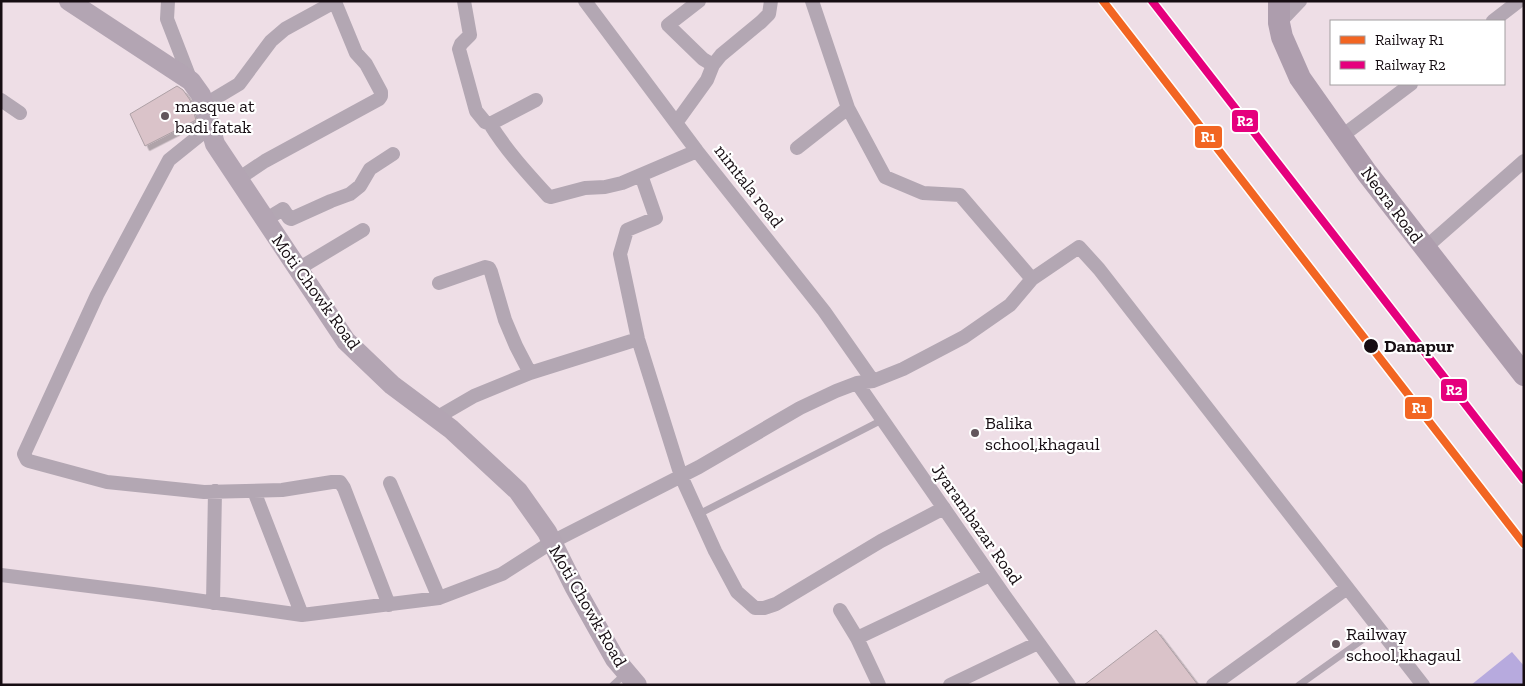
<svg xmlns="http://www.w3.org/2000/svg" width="1525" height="686" font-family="'Zilla Slab',serif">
  <defs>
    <filter id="shadow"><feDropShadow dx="4.5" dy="4.5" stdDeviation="0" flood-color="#0004"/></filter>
  </defs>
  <rect width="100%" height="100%" fill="#eedee6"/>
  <path fill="#b7aade" d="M1512,652l12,14v19h-53z"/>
  <path fill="#dac3c9" stroke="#ada0a5" filter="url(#shadow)" d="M177,86l6,4 7,10 6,20 -51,26 -15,-32z
    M1156,630l42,55h-114z"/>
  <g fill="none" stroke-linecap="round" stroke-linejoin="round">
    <path stroke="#b3a7b3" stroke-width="7" d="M699,514l183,-94
      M613,685l13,-12
      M1299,685l80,-57"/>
    <path stroke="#b3a7b3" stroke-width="14" d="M168,1l-1,18 24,62
      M464,1l6,34 -9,9 -2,5 17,62 9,11 5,2 46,-24
      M699,1l-31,24 35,34 10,6
      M1493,21l26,-20
      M1279,23l21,-22
      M1,100l19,13
      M204,105l35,-21 32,-43 14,-12 51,-28
      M848,108l37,69 38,16 37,2 72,84 47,-32 20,22 324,416
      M676,123l31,-43 6,-15 8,-10 40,-33 8,-8 2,-13
      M490,124c16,26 37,49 58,72l3,1 34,-9 20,-1 17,-4 75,-32
      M210,127l-41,33 -72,135 -73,159 3,6 2,1 78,21 97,10 78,-2 50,-8h8l4,6 45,117
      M1342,136l69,-52
      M797,148l51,-40 -36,-107
      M641,175l15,43 -29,12 -7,24 18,85 43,137 34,75 22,41 18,16h9l12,-4 105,-63 63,-33
      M238,179l27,-18 114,-62 2,-3v-4l-15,-28 -10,-11 -21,-51
      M265,220l18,-11 6,9 2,1 40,-18 19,-7 10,-8 10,-17 23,-15
      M1425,248l99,-87
      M298,269l65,-39
      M439,283l46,-16 4,1 2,4 14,48 11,26 14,27
      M873,381l30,-12 61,-32 46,-32 22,-26
      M857,383l147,212 65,90
      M436,418l38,-22 56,-23 108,-34
      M390,483l49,115
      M254,491l48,124
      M1,575l152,19 149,21 137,-17 63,-24 50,-32 147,-75 101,-59 36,-17 21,-8 16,-2 -49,-70 -127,-160 -112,-150
      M213,603l2,-112
      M840,610l17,28 133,-63
      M857,638l22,47
      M950,685l88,-42
      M1213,685l134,-97"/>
    <path stroke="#b3a5b3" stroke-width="20" d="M69,1l122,80 10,14 14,49 131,197 46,44 59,44 67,62 29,41 27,54 41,73 22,26"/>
    <path stroke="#ad9dad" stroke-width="22" d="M1279,1v22l3,14 18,41 67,95 157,202"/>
    <g stroke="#fff" stroke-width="11">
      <path id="rail-1" d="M1103,1l421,543"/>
    </g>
    <g stroke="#fff" stroke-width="11">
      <path id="rail-2" d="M1152,1l372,479"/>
    </g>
    <use href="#rail-1" stroke="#f26522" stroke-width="8"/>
    <use href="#rail-2" stroke="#e5007d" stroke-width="8"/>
  </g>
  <g fill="#62565c" stroke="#fff" stroke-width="2">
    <circle cx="165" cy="116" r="5"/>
    <circle cx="975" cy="433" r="5"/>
    <circle cx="1336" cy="644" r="5"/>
  </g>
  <circle fill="#160d12" stroke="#fff" stroke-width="2" cx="1371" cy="346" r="8"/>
  <g text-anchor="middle" stroke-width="4.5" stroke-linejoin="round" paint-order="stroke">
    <g font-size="18" fill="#160d12" stroke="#fff" text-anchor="start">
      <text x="175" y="112">masque at<tspan x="175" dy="21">badi fatak</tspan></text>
      <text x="985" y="429">Balika<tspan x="985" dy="21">school,khagaul</tspan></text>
      <text x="1346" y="640">Railway<tspan x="1346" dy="21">school,khagaul</tspan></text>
    </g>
    <g font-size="18" fill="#160d12" stroke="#fff">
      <text transform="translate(749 186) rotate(52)" y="6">nimtala road</text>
      <text transform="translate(1392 205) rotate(53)" y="6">Neora Road</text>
      <text transform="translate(316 292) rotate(54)" y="6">Moti Chowk Road</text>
      <text transform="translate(977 524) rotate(55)" y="6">Jyarambazar Road</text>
      <text transform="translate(588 606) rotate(60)" y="6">Moti Chowk Road</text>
    </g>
    <g font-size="18" font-weight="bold" fill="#160d12" stroke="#fff" text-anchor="start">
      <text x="1384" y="352">Danapur</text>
    </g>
  </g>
  <g stroke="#fff" stroke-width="2">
    <rect x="1231" y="109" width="28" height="24" rx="5" fill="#e5007d"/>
    <rect x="1194" y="125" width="29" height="24" rx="5" fill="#f26522"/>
    <rect x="1440" y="378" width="28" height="24" rx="5" fill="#e5007d"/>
    <rect x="1404" y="396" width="29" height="24" rx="5" fill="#f26522"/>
  </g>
  <g font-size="14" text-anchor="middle" font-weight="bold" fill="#fff">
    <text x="1245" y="126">R2</text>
    <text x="1208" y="142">R1</text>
    <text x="1454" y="395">R2</text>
    <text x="1419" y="413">R1</text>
  </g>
  <rect width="1525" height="686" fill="none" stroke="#160d12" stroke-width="5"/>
  <rect x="1330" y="20" width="175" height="65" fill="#ffffff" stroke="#a29ea0"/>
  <rect x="1340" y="36" width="25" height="8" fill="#f26522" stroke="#a29ea0"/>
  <text x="1375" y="45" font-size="15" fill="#160d12">Railway R1</text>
  <rect x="1340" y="61" width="25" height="8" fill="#e5007d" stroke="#a29ea0"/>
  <text x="1375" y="70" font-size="15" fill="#160d12">Railway R2</text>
</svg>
